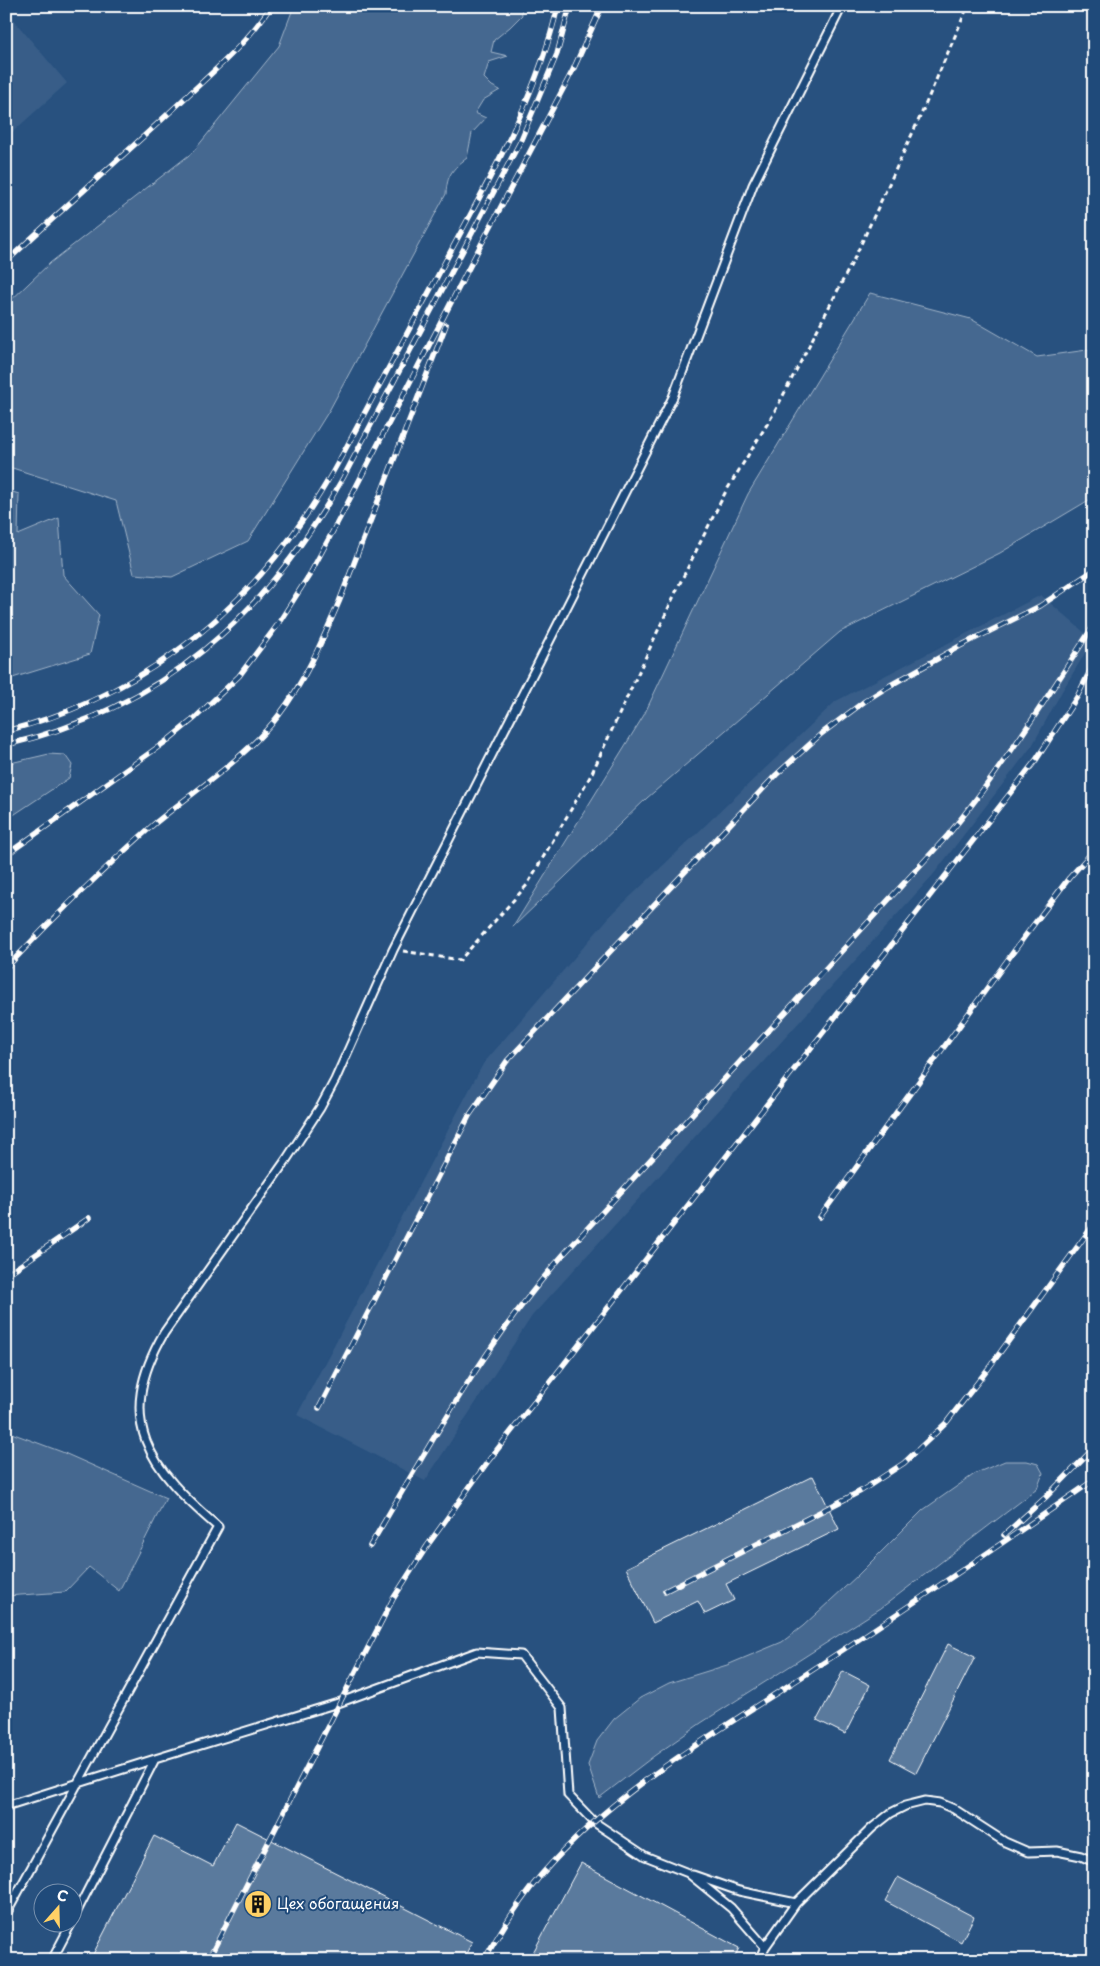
<svg xmlns="http://www.w3.org/2000/svg" width="1100" height="1966" font-family="'Playpen Sans',sans-serif">
  <rect width="100%" height="100%" fill="#28517f"/>
  <filter id="ink" filterUnits="userSpaceOnUse"><feTurbulence type="fractalNoise" baseFrequency=".02" numOctaves="2"/><feDisplacementMap in="SourceGraphic" scale="10" xChannelSelector="R" yChannelSelector="G"/><feConvolveMatrix kernelMatrix="1 2 1 2 8 2 1 2 1" color-interpolation-filters="sRGB"/></filter>
  <g filter="url(#ink)">
    <path fill="#375d88" d="M6,11l61,72 -61,55z
      M1041,595l52,45 -32,53 -29,53 -99,129 -401,441 -107,165 -128,-66 186,-351 128,-149 225,-214z"/>
    <path fill="#446890" stroke="#a2b4c8" d="M294,6h227l1,9 -12,12 -16,13 -3,12 17,4 -19,6 -5,16 8,8 8,4 -17,10 -8,13 11,5 -14,15 -5,25c-15,11 -20,17 -21,36l-116,215 -82,132 -76,36 -38,-3 -18,-73 -110,-35v-161l44,-42 143,-111 86,-106z
      M870,293l101,26 66,38 57,-8v148l-94,56 -160,79 -193,166 -134,129 131,-212 104,-221z
      M6,490l13,4 -1,41 41,-17 4,57 36,40 -9,39 -84,26z
      M49,754l16,1 7,10 -3,13 -63,42v-56z
      M6,1431l56,21 104,46 -47,93 -30,-24 -24,25 -59,4z
      M1005,1461h22l11,3 5,9 -6,16 -156,119 -180,115 -47,33 -55,42 -11,-33 9,-24 17,-22 26,-21 29,-15 58,-18 55,-23 21,-16 54,-50 66,-66 53,-37z"/>
    <path fill="#5a7a9d" stroke="#fff" d="M813,1476l26,53 -113,55 8,16 -29,14 -7,-13 -45,22 -27,-55z
      M948,1644l27,13 -59,116 -26,-14z
      M843,1671l27,14 -25,49 -28,-14z
      M236,1822l236,120 -9,18h-373l64,-124 59,30z
      M581,1863l158,85 -6,12h-204z
      M898,1877l76,40 -13,25 -76,-41z"/>
    <g fill="none" stroke-linecap="round" stroke-linejoin="round">
      <g stroke="#fff" stroke-width="11">
        <path id="service" d="M6,1806l149,-47
          M693,1875l46,16 57,12
          M6,1914l212,-387c-69,-59 -105,-106 -54,-194l122,-173 34,-52 15,-28 58,-130 280,-553 80,-212 89,-179
          M72,1921l83,-162 183,-56 139,-51 44,3 41,53 6,87 26,27 51,34 43,17 43,35 34,39 -6,13
          M765,1947l31,-44 76,-75 19,-15 14,-7 20,-5 15,2 14,6 51,33 23,10 29,-1 24,5 13,6
          M52,1960l19,-36"/>
      </g>
      <path stroke="#fff" stroke-width="3" stroke-dasharray="5 4" stroke-linecap="butt" d="M403,951l57,9 67,-75 64,-110 89,-192 45,-90 49,-80 81,-156 65,-140 48,-111"/>
      <use href="#service" stroke="#1f4a7a" stroke-width="7"/>
      <g stroke="#fff" stroke-width="5.5">
        <path id="rail" d="M6,262c59,-56 121,-109 179,-164 30,-28 64,-57 86,-92
          M6,731c122,-31 226,-106 296,-210 24,-34 43,-71 62,-107 24,-45 48,-90 72,-135 46,-88 99,-174 122,-273
          M6,745c158,-37 259,-129 337,-267l177,-336 37,-88 13,-48
          M6,855l162,-115 28,-23 43,-41 37,-49 34,-53 33,-62 131,-254 99,-188 29,-64
          M6,968c47,-50 96,-98 147,-143 42,-35 92,-66 126,-110 26,-34 43,-74 60,-113l107,-277
          M820,1217l205,-281 44,-58 25,-28
          M6,1275l83,-57
          M319,1408l150,-292 38,-55 18,-19 251,-267 45,-41 44,-33 24,-15 71,-40 80,-40 54,-36
          M1004,1535l42,-38 48,-49
          M370,1546c60,-101 115,-203 193,-291l385,-420c54,-66 99,-138 146,-210
          M665,1591l196,-100 43,-28 42,-40 42,-54 106,-145
          M208,1960l185,-361 34,-53 62,-86 547,-700 41,-63 17,-34
          M484,1960c17,-30 35,-59 57,-85 78,-90 184,-147 282,-212 91,-60 181,-121 271,-183"/>
      </g>
      <use href="#rail" stroke="#1f4a7a" stroke-width="4" stroke-dasharray="11" stroke-linecap="butt"/>
    </g>
  </g>
  <defs>
    <g id="building-disc" transform="scale(1.4375)"><circle r="9.5" fill="#ffd166" stroke="#1f4a7a"/><path d="M-4-6H4V6H1V3H-1V6H-4ZM-2.5-4.3h1.7v1.8h-1.7ZM.8-4.3h1.7v1.8H.8ZM-2.5-1h1.7V.8h-1.7ZM.8-1h1.7V.8H.8Z" fill="#111"/></g>
  </defs>
  <g fill-rule="evenodd">
    <use href="#building-disc" x="258" y="1904"/>
  </g>
  <g text-anchor="middle" stroke-width="4" stroke-linejoin="round" paint-order="stroke">
    <g font-size="15" fill="#fff" stroke="#1f4a7a" text-anchor="start">
      <text x="277" y="1909">Цех обогащения</text>
    </g>
  </g>
  <rect width="1100" height="1966" fill="none" stroke="#1f4a7a" stroke-width="25"/>
  <rect x="12" y="12" width="1075" height="1941" fill="none" stroke="#fff" stroke-width="2" filter="url(#ink)"/>
  <g transform="translate(58 1908) rotate(20)"><circle r="24" fill="#1f4a7a" stroke="#7992af"/>
  <path d="M0-4L9 19L0 12L-9 19Z" fill="#ffd166"/>
  <text y="-8" font-size="14" font-weight="bold" text-anchor="middle" fill="#ffffff">С</text>
  </g>
</svg>
